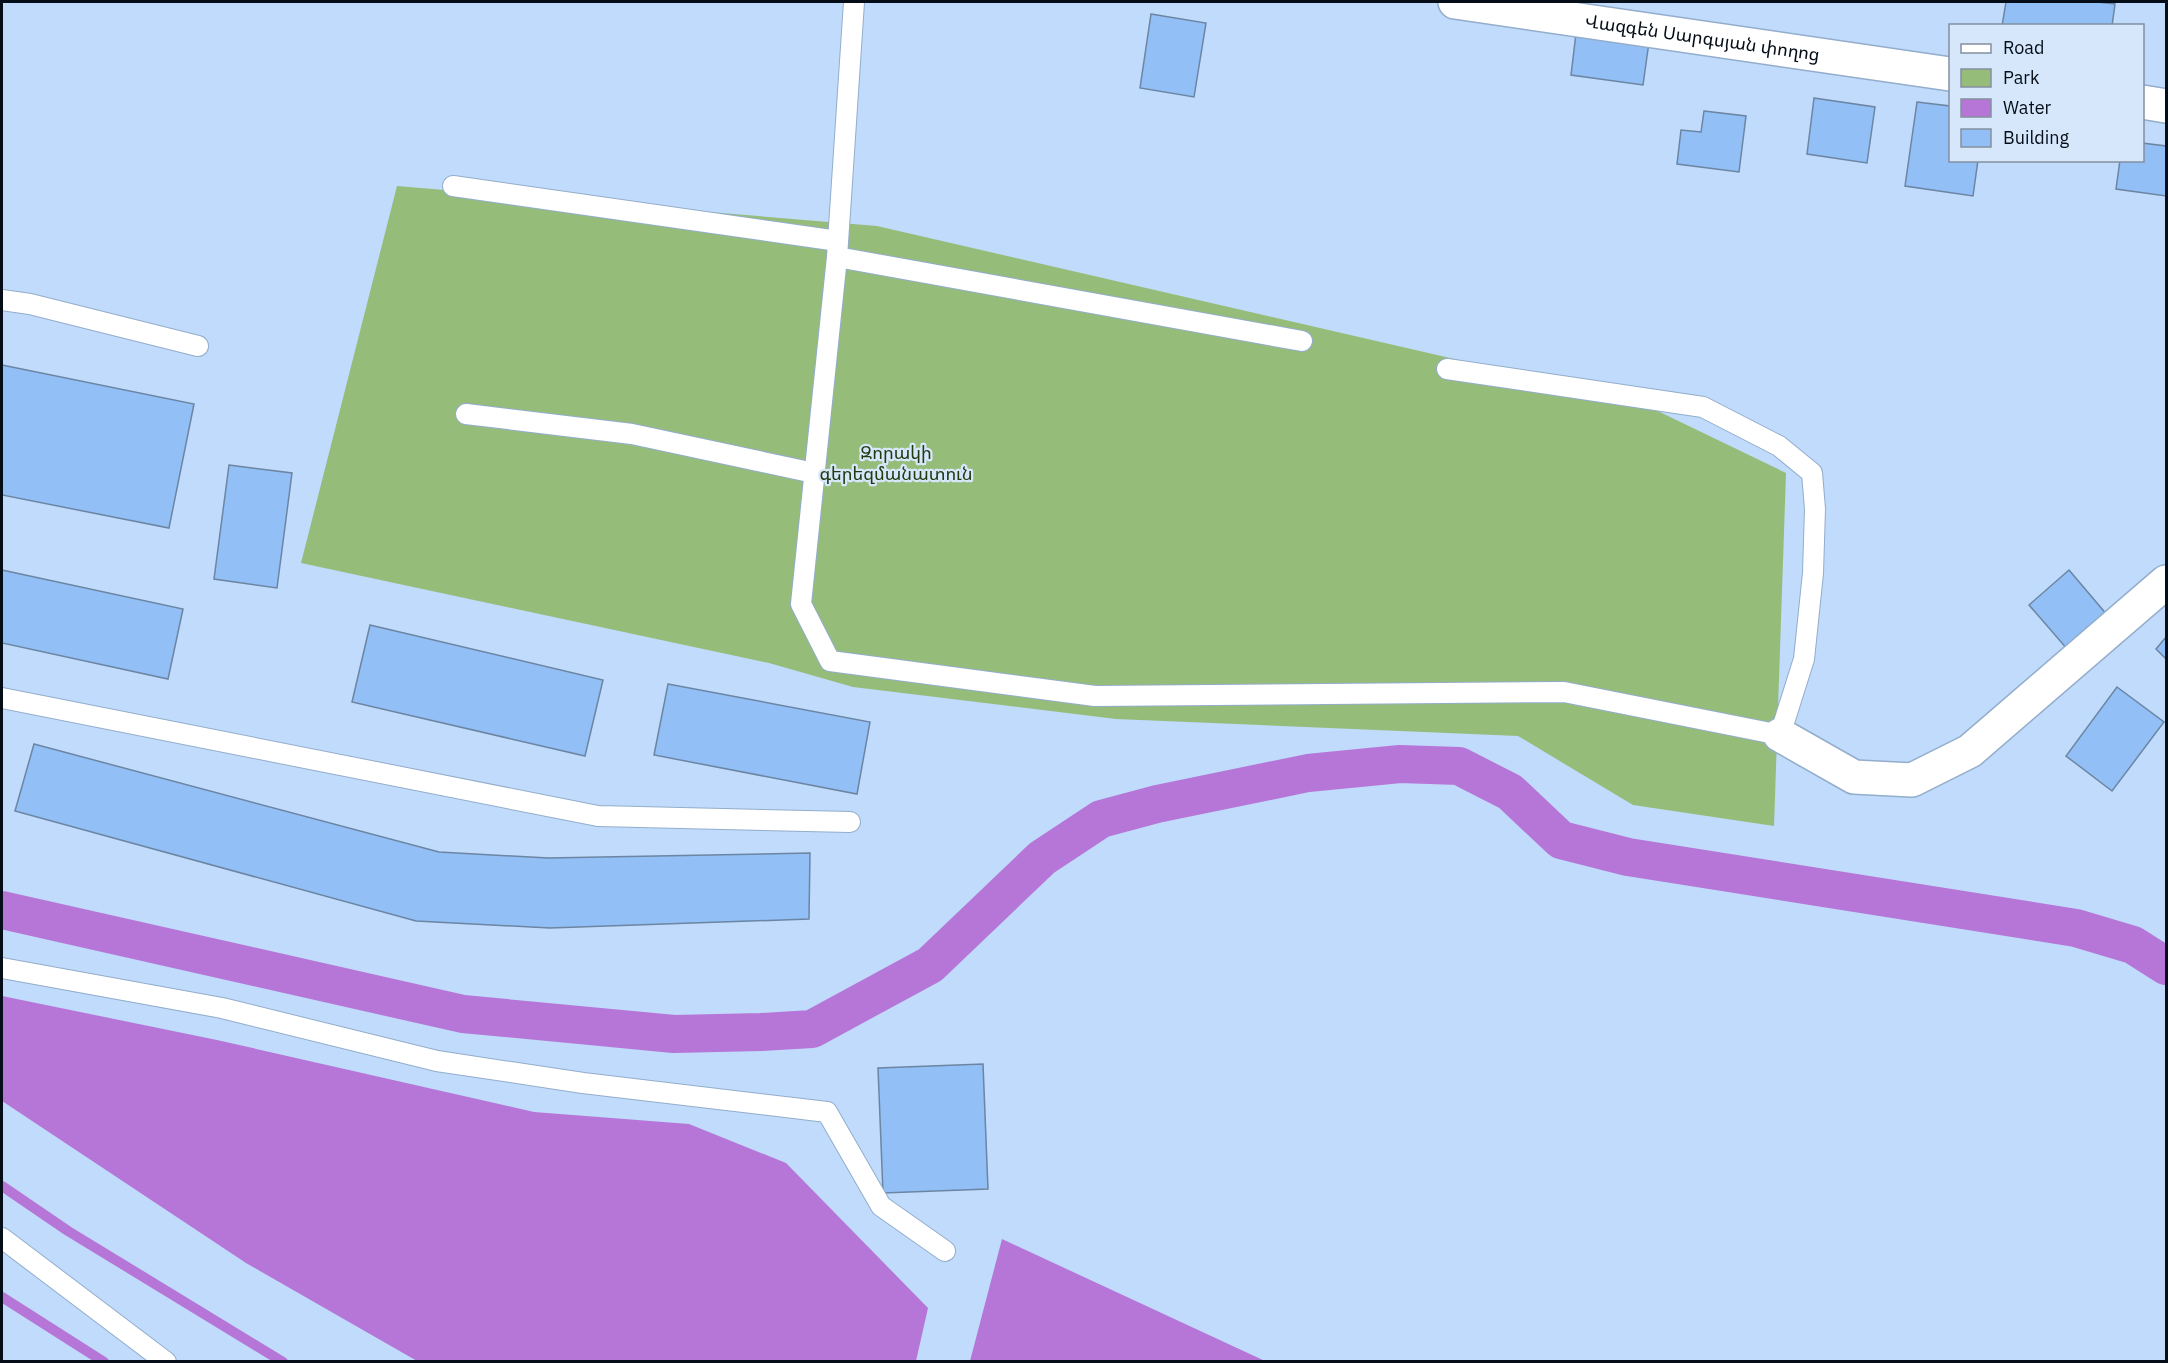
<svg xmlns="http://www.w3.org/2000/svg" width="2168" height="1363" font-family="'IBM Plex Sans','Noto Sans Armenian',sans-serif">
  <rect width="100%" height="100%" fill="#c0dbfb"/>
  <path fill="#96bc7a" d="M397,186l480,40 760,175 149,72 -12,353 -141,-21 -115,-69 -402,-17 -263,-32 -84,-24 -468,-100z"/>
  <path fill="#b676d8" d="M2,996l215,44 317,72 155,12 97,39 142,145 -12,53h-499l-171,-98 -244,-162z
    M1002,1239l263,122h-295z"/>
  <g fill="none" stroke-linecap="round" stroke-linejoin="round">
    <path stroke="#b676d8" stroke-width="10" d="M2,1186l66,45 215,131
      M2,1297l102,65"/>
    <path stroke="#b676d8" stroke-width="38" d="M2,910l461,104 211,20 87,-2 51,-3 118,-64 112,-107 59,-39 56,-15 151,-31 92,-9 59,2 51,26 51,48 67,17 448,71 57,17 33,21"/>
  </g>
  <path fill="#91bff6" stroke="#6c85a2" stroke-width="1.5" d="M2006,2h91l18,2 -3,22h-110z
    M1151,14l55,9 -12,74 -54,-9z
    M1577,25l73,10 -7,50 -72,-10z
    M1814,98l61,9 -8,56 -60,-9z
    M1917,102l33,4v54h28l-5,36 -68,-10z
    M1704,111l42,5 -7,56 -62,-8 4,-34 20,2z
    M2142,143l24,3v50l-50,-7 4,-29h22z
    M2,365l192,39 -25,124 -167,-33z
    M229,465l63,8 -15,115 -63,-9z
    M2,570l181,39 -15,70 -166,-36z
    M2069,570l39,46 -40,34 -39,-45z
    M370,625l233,55 -18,76 -233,-54z
    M2166,637v22l-10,-10z
    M668,684l202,38 -13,72 -203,-39z
    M2117,687l47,35 -52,69 -46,-35z
    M34,744l405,108 109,6 262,-5 -1,66 -259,9 -134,-7 -401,-110z
    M983,1064l5,125 -105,4 -5,-125z"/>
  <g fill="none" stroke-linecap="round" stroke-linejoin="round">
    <g stroke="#93adcb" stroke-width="22">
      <path id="service" d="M854,2l-17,255 -36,347 29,57 265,35 469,-4 216,43 24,-76 9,-86 2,-64 -3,-36 -33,-27 -76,-39 -256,-38
        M453,186l385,55
        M837,257l465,84
        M2,300l28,4 168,42
        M466,414l166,20 182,39
        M2,698l596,118 252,6
        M2,968l220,40 215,53 146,22 244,29 54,94 64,45
        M2,1238l164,124"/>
    </g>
    <g stroke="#93adcb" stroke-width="36">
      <g id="minor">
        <path id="s1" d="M1455,2l495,72"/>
        <path d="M2142,102l24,4"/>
        <path d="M1780,735l74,42 58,3 58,-29 196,-169"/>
      </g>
    </g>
    <use href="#service" stroke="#fff" stroke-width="20"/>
    <use href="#minor" stroke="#fff" stroke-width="33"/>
  </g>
  <g text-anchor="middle" stroke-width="4.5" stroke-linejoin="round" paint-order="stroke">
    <g font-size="18" fill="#050e18" stroke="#d7e7fb">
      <text dy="6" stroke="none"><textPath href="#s1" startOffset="250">Վազգեն Սարգսյան փողոց</textPath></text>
    </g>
    <g font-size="18" fill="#233a0f" stroke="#d7e7fb">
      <text x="896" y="459">Զորակի<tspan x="896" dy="21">գերեզմանատուն</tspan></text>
    </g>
  </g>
  <rect width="2168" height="1363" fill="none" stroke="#050e18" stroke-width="6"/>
  <rect x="1949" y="24" width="195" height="138" fill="#d7e7fb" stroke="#8390a0" stroke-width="1.5"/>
  <rect x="1961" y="44" width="30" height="9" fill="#ffffff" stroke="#8390a0" stroke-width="1.5"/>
  <text x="2003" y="54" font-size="18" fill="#050e18">Road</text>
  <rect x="1961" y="69" width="30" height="18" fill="#96bc7a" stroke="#8390a0" stroke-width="1.5"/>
  <text x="2003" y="84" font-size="18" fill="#050e18">Park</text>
  <rect x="1961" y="99" width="30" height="18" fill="#b676d8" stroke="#8390a0" stroke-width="1.5"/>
  <text x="2003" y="114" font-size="18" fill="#050e18">Water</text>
  <rect x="1961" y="129" width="30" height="18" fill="#91bff6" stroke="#8390a0" stroke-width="1.5"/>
  <text x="2003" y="144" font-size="18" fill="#050e18">Building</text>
</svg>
